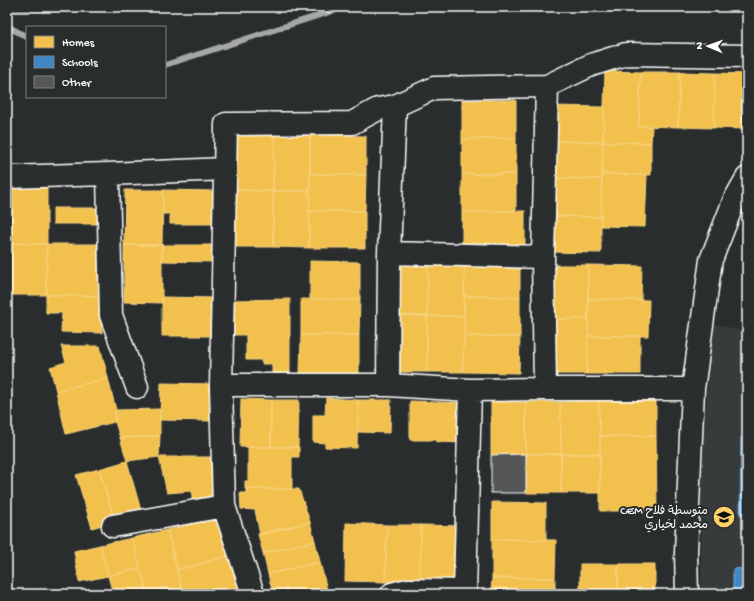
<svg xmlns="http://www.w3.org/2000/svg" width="754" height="601" font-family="'Gochi Hand','Playpen Sans Arabic',sans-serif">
  <rect width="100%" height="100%" fill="#2a2d2e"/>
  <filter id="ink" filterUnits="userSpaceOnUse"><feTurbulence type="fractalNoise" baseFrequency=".025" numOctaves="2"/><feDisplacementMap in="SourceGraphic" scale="8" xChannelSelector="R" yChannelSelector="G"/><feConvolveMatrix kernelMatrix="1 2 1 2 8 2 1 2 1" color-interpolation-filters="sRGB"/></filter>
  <g filter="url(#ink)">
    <path fill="#373a3b" d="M713,323l34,10v261h-46l1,-146z"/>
    <path fill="#414445" stroke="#a0a2a2" d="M7,7h88l-22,5 -66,-2z"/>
    <path fill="#f2c14e" stroke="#f6d483" d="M605,71l36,1 -2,54 13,1 -1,16 -48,-1z
      M641,72h39l-2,55 -39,-1z
      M680,72l35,1 -1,55 -36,-1z
      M715,73l32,1v55l-33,-1z
      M462,100h54v38l-54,1z
      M551,106l53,1 -1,35 -53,-1z
      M236,134l38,1 -1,56 -38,-1z
      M274,135h36v56h-37z
      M310,135l56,1v39l-56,-1z
      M516,138v36h-54v-35z
      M550,141l53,1 -1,37 -53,-1z
      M603,142l48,1v32l-49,-1z
      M310,174l56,1 -1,36h-56z
      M462,174h54v37l-54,1z
      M602,174l45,1 -2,52 -44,-1z
      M549,178l53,1 -1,38 -52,-1z
      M9,185l38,1v58l-39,-1z
      M125,190h38l-1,55h-38z
      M163,190l53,1 -1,33h-45v-10h-7z
      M235,190l38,1v56h-39z
      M273,191h37l-1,57 -36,-1z
      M53,208h50v16h-50z
      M309,211h56v37h-56z
      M525,211v36h-63v-35z
      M549,216l52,1v36l-53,-1z
      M8,243l39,1 -1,51h-38z
      M47,244h56l-1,52 -56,-1z
      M124,245h38v58l-38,-1z
      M162,245h53v17l-53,-1z
      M390,258h38l-1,58 -38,-1z
      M428,258h37l-1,58h-37z
      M465,258l55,1v38l-56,-1z
      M310,261l50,1v38l-50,-1z
      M551,265h37v54h-38z
      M588,265l54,1 -1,34 -53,-1z
      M46,295l56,1v37l-41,-1 1,-19h-16z
      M464,296l56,1v40l-56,-1z
      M162,297l53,1v38h-53z
      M290,299v74h-18v-9h-10l-1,-4h-15v-25h-14v-35z
      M301,299l59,1 -1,35h-58z
      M588,299l61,1 -1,36h-60z
      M389,315l38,1v56h-39z
      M427,316h37l-1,56h-36z
      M550,319h38l-1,55h-37z
      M301,335h58v40l-59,-1z
      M464,336l56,1 -1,36 -56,-1z
      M588,336h52v38h-53z
      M61,346h39l8,32 -52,13 -6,-24 16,-5z
      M108,378l8,32 -1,12 -49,12 -10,-43z
      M161,383l53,1 -1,37 -53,-1z
      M326,398l32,2 -1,48 -32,-1v-4l-12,-1v-27h12z
      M241,399l30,1v47h-31z
      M271,400h28l-1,47h-27z
      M358,400h33l-1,33 -32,-1z
      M410,401l54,2 -1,40 -26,-1v-2h-27z
      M599,401h57v35h-56z
      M599,401l1,53h-39l-1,-52z
      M491,402h35v52l-35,1z
      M526,402h34l1,52h-35z
      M160,409v27l-40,2 -5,-16 1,-12z
      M160,436l-1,21 -32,4 -7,-23z
      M600,436h56l1,75h-57z
      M248,447h51v10h-7v32h-47v-8h3z
      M526,454h35v39h-35z
      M561,454h39v39h-39z
      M159,457h58l2,37 -27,6v-9l-25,2z
      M127,461l15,53 -27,7 -16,-52z
      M99,469l16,52 -23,7 -16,-53z
      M246,489h53l11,33 -50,13 -5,-25 -14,-1 -1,-16h6z
      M492,502l54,1v37l-54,-1z
      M219,518l13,37 -55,15 -10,-40z
      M310,522l5,19 -52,12 -5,-19z
      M346,523l41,2 -2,57 -40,-1z
      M387,525h34l-1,57h-35z
      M421,525l42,1 -2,57 -41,-1z
      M167,530l16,64h-14l-3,-7 -19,5 -15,-54z
      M132,538l8,30 -32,8 -8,-31z
      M492,539l64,1 -1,38h-63z
      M315,541l5,21 -52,12 -5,-21z
      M100,545l8,31 -29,6 -5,-31z
      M232,555l13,39h-62l-6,-24z
      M320,562l8,32h-55l-5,-20z
      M580,564h38v30h-38z
      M618,564h37v30h-37z
      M140,568l7,24 -5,2h-29l-5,-18z
      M492,578h63v16h-64z
      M166,587l3,7h-21l-1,-2z"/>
    <path fill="#3f88c5" stroke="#79acd6" d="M741,437l6,1v77h-7z
      M747,568v26h-14v-25z"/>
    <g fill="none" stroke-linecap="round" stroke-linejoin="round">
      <path stroke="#a6a7a7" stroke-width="6" d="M7,26l20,11
        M165,65l180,-58"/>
    </g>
    <path fill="#555758" stroke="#fff" d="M526,454v39h-35v-38z"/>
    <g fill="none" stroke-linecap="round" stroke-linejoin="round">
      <g stroke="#fff" stroke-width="25">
        <path id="minor" d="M108,174l3,141 26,72
          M7,177l101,-3 117,-5
          M389,253l6,-147 39,-18 113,-2 44,-21 35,-11 121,2
          M221,385l5,-261 126,-1 26,-14 17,-3
          M388,385l1,-132 154,4
          M545,389l-2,-132 4,-171
          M470,390l75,-1h148
          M113,526l111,-20
          M253,594l-29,-88 -3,-121h167l82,5 -5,204
          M392,594l16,-4 57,1
          M687,594l-1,-41 7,-164 18,-129 23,-59 13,-23"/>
      </g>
      <use href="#minor" stroke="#2a2d2e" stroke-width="22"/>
    </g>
  </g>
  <defs>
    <g id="school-disc" transform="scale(1.15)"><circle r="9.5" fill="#ffd166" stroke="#2a2d2e"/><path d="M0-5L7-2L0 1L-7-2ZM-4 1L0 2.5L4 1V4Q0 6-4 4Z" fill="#111"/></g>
  </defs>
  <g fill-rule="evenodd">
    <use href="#school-disc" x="724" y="517"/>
  </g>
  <g text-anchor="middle" stroke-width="4" stroke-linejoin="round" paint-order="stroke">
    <g font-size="12" fill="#fff" stroke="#2a2d2e" text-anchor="end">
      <text x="708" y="514">CEM متوسطة فلاح<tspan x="708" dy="14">محمد لخياري</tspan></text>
    </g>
  </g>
  <rect width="754" height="601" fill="none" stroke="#2a2d2e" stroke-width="24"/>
  <rect x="12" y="12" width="730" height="577" fill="none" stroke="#fff" stroke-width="1.5" filter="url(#ink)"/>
  <rect x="26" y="26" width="140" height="72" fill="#2a2d2e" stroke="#7f8182"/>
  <rect x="34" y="36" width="20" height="12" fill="#f2c14e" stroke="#7f8182"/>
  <text x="62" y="46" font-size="12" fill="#ffffff">Homes</text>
  <rect x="34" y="56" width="20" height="12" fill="#3f88c5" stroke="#7f8182"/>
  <text x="62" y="66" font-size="12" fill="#ffffff">Schools</text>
  <rect x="34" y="76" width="20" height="12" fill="#555758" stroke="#7f8182"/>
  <text x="62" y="86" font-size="12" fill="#ffffff">Other</text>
  <g transform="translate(708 46) rotate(272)" stroke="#2a2d2e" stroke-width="3" paint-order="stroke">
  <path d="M0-3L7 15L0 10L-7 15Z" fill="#ffffff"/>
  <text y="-6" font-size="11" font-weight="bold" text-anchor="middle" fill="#ffffff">N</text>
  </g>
</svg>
